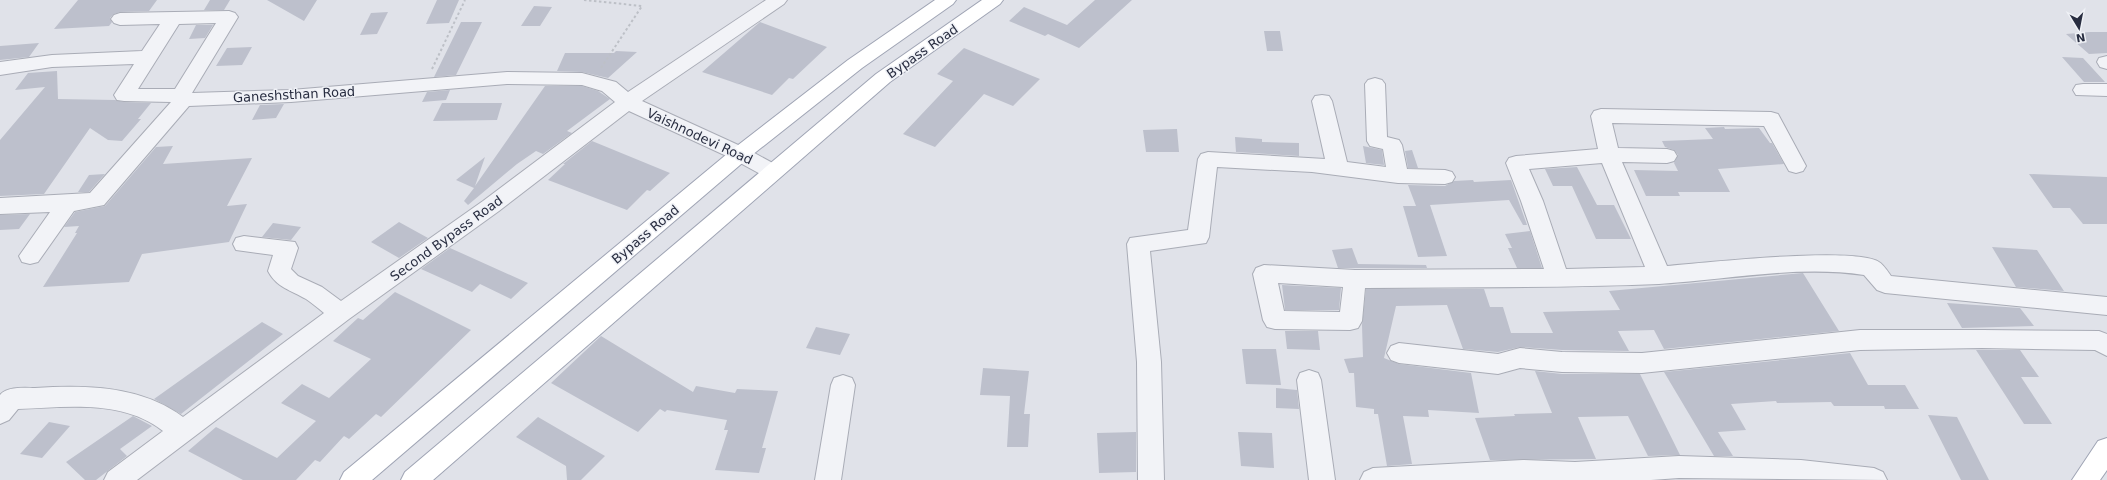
<svg xmlns="http://www.w3.org/2000/svg" width="2107" height="480" font-family="'DejaVu Sans',sans-serif">
  <rect width="100%" height="100%" fill="#e0e2e9"/>
  <path fill="#bdc0cc" d="M78,0h79l-8,11 -29,1 -6,2 -4,4 2,4 -3,4 -55,3z
    M210,0h20l-6,10h-20z
    M267,0h50l-13,21z
    M437,0h22l-10,23 -23,1z
    M1095,0h37l-53,48 -31,-14 -3,2 -36,-15 15,-14 43,18z
    M534,6l18,1 -12,19h-19z
    M388,12l-11,22 -17,1 11,-22z
    M461,22h21l-26,53 -22,2z
    M760,22l67,25 -34,32 -4,-1 -17,17 -70,-23z
    M196,25h17l-8,13 -16,1z
    M1264,31h16l3,20h-16z
    M2090,32h17v21l-18,1 -23,-20z
    M39,43l-10,14 -29,3v-14z
    M252,47l-10,18 -26,1 11,-18z
    M964,48l76,31 -27,27 -29,-12 -49,53 -32,-13 50,-53 -16,-7z
    M616,51l21,1 -29,26 -26,-6 -25,-1 8,-18h49z
    M2062,57l21,1 22,24h-21z
    M57,71l1,28 57,1 9,2 27,1 -13,16h3l-19,22 -14,-1 -18,-12 -46,66 -44,2v-56l45,-53 -30,3 13,-17z
    M545,86h37l16,5 12,8 -43,32 5,2 -29,21 -7,-3 -19,13 -49,41 -4,-4 10,-13 -18,-8 29,-23 -10,29z
    M450,90l-4,10 -24,2 5,-10z
    M442,103h60l-5,17 -64,1z
    M284,104l-8,14 -24,2 8,-15z
    M1724,127l1,2 34,-1 11,15h2l12,21 -66,5 12,23h-52l2,4h-34l-12,-26 44,1 -4,-8 4,-8 -4,-5 -9,-3 -3,-6 51,-2 -8,-11z
    M1177,129l2,23h-33l-3,-22z
    M1235,137l27,2v3l37,1v13l-63,-4z
    M592,141l78,32 -20,18 -3,-1 -20,20 -79,-30 17,-16h-2z
    M173,146l-10,18 89,-6 -25,48 20,-2 -18,38 -87,12 -13,28 -86,5 34,-54h-2l4,-7 -15,1 11,-15 30,-6 51,-59z
    M1363,146l19,4 2,15 -18,-2z
    M1412,150l6,18h-10l-3,-17z
    M1577,167l20,38h17l17,34h-35l-24,-53h-19l-8,-17z
    M105,174l-16,18h-11l11,-17z
    M2029,174l78,3v47h-24l-13,-16h-17z
    M1473,180l1,2 37,-2 16,45h-4l-14,-25 -79,5 17,51 -29,1 -15,-51h13l-8,-21 37,1 9,-5z
    M30,214l-11,15 -19,1v-15z
    M399,222l29,16 -29,20 -28,-16z
    M273,223l28,4 -10,13 -29,-3z
    M1530,231l12,37h-25l-9,-20h4l-7,-14z
    M1992,247l45,3 27,41 -48,-4z
    M450,248l78,35 -17,16 -31,-15 -8,8 -51,-23z
    M1352,248l6,16 68,1 1,3h-89l-6,-18z
    M1803,273l36,58 -175,18 -10,-19 -36,1 11,20 -67,-1 -42,-3 -22,5 -35,-3 -16,-44 -51,1 -12,52 15,6 72,9 8,40 -51,-3 1,7 -26,-1 9,48 -25,2 -9,-52h-4v-5l-18,-2 -2,-34h-5l-5,-14 19,-2 -1,-32 4,-36h118l6,18h13l8,26h42l-10,-21 77,-2 -11,-19z
    M1282,285l59,3 -2,22h-54z
    M395,292l76,38 -90,87 -5,-3 -27,25 -5,-3 -24,26 -5,-2 -19,20h-53l-55,-29 28,-24 61,31 39,-37 -35,-18 21,-19 27,14 42,-39 -38,-18 25,-23 5,2z
    M1947,303l73,5 14,18 -72,2z
    M262,322l21,12 -102,80 -27,-15z
    M816,327l34,7 -10,21 -34,-7z
    M1285,331h33l2,19 -33,-1z
    M601,336l92,56 3,-6 39,7 2,-4 41,2 -16,57h4l-7,25 -44,-3 13,-40h-4l3,-10 -60,-10 -2,2 -5,-3 -22,23 -87,-49z
    M1242,349h34l5,36 -35,-1z
    M1976,350h44l19,27h-18l31,47h-28z
    M1850,353l18,32h37l14,24h-34l-1,-3h-50l-3,-4 -54,1 -1,-2 -45,3 15,26 -28,2 15,24h-19l-50,-84z
    M983,368l46,3 -5,43h6l-2,33h-21l3,-51 -30,-1z
    M1535,371l27,3h78l40,81 -32,1 -20,-40 -50,1 18,42 -106,1 -15,-42 40,-2 -1,-2 38,-1z
    M1276,388l21,2 2,19 -23,-1z
    M1928,415l29,2 32,63h-28z
    M133,416l19,10 -32,23 7,7 -31,24h-11l-19,-18z
    M538,417l67,39 -24,24h-14l-1,-14 -50,-29z
    M49,422l21,4 -28,32 -22,-4z
    M1136,432v40l-37,1 -2,-40z
    M1238,432l34,1 2,35 -33,-2z"/>
  <g fill="none" stroke-linecap="round" stroke-linejoin="round">
    <g stroke="#a9acb6" stroke-width="2">
      <path id="minor" d="M766,0h21l-3,4 -142,97 105,48 33,18 3,5 -3,5 -7,2 -7,-2 -33,-18 -104,-48 -130,100 -150,108 -212,161h-33l4,-8 55,-41c-40,-32 -97,-24 -145,-22l-9,11 -9,4v-29c7,-9 25,-7 35,-7 50,-3 105,-3 148,29l141,-104c-6,-5 -12,-10 -18,-14 -15,-9 -29,-11 -38,-28l5,-16 -37,-5 -3,-6 3,-6 8,-2 51,6 3,6 -7,21 7,7 24,11 19,14 142,-100 132,-99 -13,-11 -20,-6 -75,-1 -216,18 -102,4 -85,99 -30,6 -36,51 -8,2 -8,-2 -3,-6 31,-44 -50,2v-16l90,-5 81,-91 -47,-1 -7,-1 -3,-5 20,-31 -82,3 -52,8v-13l52,-7 90,-4 18,-27 -40,1 -6,-2 -3,-4 3,-4 6,-2 109,-2 6,2 3,4 -46,76 99,-3 216,-18 75,1 34,9 12,10zM216,23l-41,66h-37l41,-65z
        M2107,56v13l-7,-2 -3,-5 2,-4z
        M1375,78l7,2 3,4 2,53 12,3 3,5 5,24 38,1 7,2 3,5 -3,5 -7,2 -47,-1 -86,-11 -95,-5 -8,70 -3,6 -56,8 11,111 3,118h-26l-1,-118 -10,-118 3,-6 58,-8 10,-71 3,-5 7,-2 117,7 -13,-58 3,-5 7,-1 7,1 3,5 15,61 39,5 -3,-18 -13,-3 -3,-5 -2,-57 3,-4z
        M2083,84h24v12l-31,-1 -3,-5 3,-5z
        M1601,109l170,3 7,2 28,52 -3,5 -7,2 -7,-2 -25,-45 -152,-3 6,25 49,1 7,2 3,5 -3,5 -7,2 -45,-1 45,104c36,-3 188,-20 212,-4 5,3 9,10 12,14l216,21v18l-222,-22 -8,-3 -13,-15c-67,-10 -137,5 -205,9 -98,4 -196,3 -294,4l-3,33 -4,7 -8,2 -75,-1 -8,-2 -4,-7 -10,-46 3,-6 8,-3 91,5 189,-1 -23,-68 -15,-38 3,-5 7,-2 82,-7 -7,-33 3,-5zM1602,163l43,104 -79,2 -23,-68 -14,-32zM1278,283l65,4 -3,25 -56,-1z
        M1860,330h122l117,1 8,3v22l-12,-6 -113,-2 -122,2 -218,23 -80,-1 -42,-4 -22,6 -99,-11 -8,-3 -4,-7 4,-7 8,-3 99,11 22,-6 42,4 80,1z
        M1309,370l9,3 3,7 14,100h-26l-12,-100 3,-7z
        M843,375l9,3 3,7 -14,95h-26l16,-95 3,-7z
        M1679,456l122,4 73,8 9,4 4,8 -208,-2 -28,2h-291l4,-8 9,-4 150,-8 52,2z"/>
    </g>
    <g stroke="#9fa4b4" stroke-width="2">
      <path id="major" d="M935,0h21l-3,4 -91,64 -115,91 -375,321h-32l4,-8 389,-323 115,-89z
        M982,0h21l-3,4 -110,78 -457,398h-32l4,-8 471,-398z
        M2107,438v32l-7,10h-28l26,-39z"/>
    </g>
    <path stroke="#bdc0c7" stroke-width="2" stroke-dasharray="2.5 2.5" stroke-linecap="butt" d="M584,0l58,6 -41,62
      M432,69l33,-69"/>
    <use href="#minor" fill="#f2f3f7" fill-rule="evenodd"/>
    <use href="#major" fill="#fff" fill-rule="evenodd"/>
  </g>
  <g text-anchor="middle" stroke-width="3" stroke-linejoin="round" paint-order="stroke">
    <g font-size="13" fill="#282d40" stroke="#eff1f6">
      <text transform="translate(922 51) rotate(-35)" y="5">Bypass Road</text>
      <text transform="translate(294 94) rotate(-3)" y="5">Ganeshsthan Road</text>
      <text transform="translate(700 136) rotate(25)" y="5">Vaishnodevi Road</text>
      <text transform="translate(645 234) rotate(-40)" y="5">Bypass Road</text>
      <text transform="translate(446 238) rotate(-36)" y="5">Second Bypass Road</text>
    </g>
  </g>
  <g transform="translate(2079 28) rotate(170)" stroke="#eff1f6" stroke-width="3" paint-order="stroke">
  <path d="M0-3L7 15L0 10L-7 15Z" fill="#282d40"/>
  <text y="-6" font-size="11" font-weight="bold" text-anchor="middle" fill="#282d40">N</text>
  </g>
</svg>
